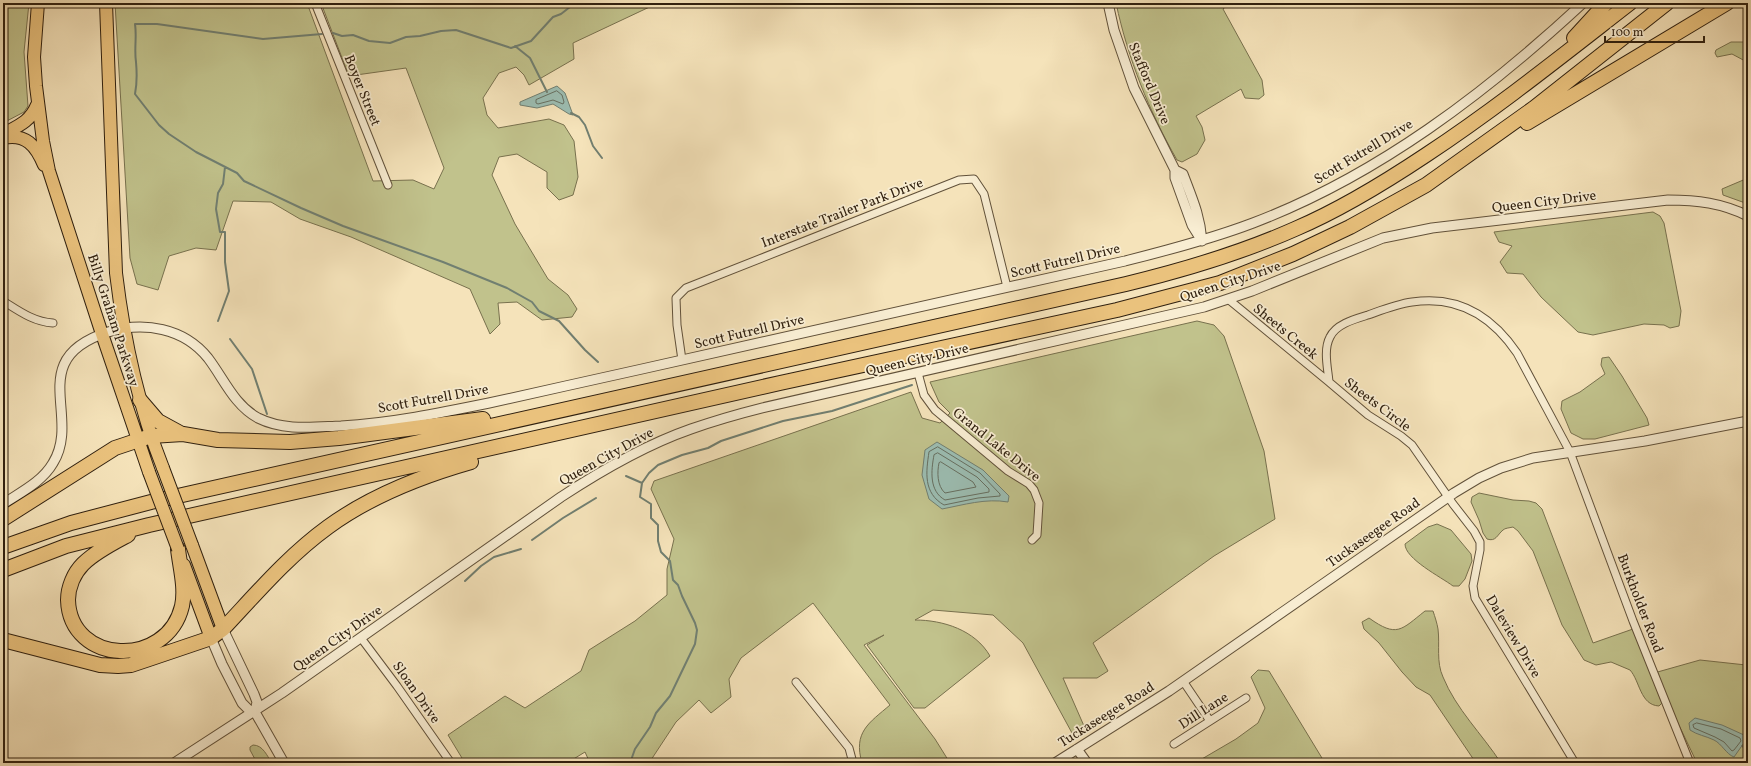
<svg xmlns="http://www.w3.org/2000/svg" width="1751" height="766" font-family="Vollkorn,serif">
  <rect width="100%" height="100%" fill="#f5e3ba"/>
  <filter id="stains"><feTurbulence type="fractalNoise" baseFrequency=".005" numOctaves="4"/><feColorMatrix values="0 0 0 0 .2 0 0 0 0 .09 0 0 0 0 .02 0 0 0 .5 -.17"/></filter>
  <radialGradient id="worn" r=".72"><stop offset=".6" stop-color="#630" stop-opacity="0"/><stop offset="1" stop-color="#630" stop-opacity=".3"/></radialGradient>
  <path fill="#c1c28c" stroke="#78714e" d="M3,3h26l-5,49 4,54 -4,6 -21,11z
    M115,3h192l66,178 40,-1 21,9 10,-21 -38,-100 -57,8 -28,-73h337l-85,40 1,16 -45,26 -5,-10 -8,-8 -17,6 -16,25 4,17 11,13 51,-9 15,6 10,16 4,36 -5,18 -14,5 -12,-12v-16l-30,-18 -18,3 -7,18 23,49 33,55 20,16 9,14 -5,8 -30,3 -25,-18 -19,1 2,21 -10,10 -20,-45 -119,-52 -51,-18 -29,-17 -38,-1 -17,49 -20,-2 -27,8 -11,34 -21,-6 -7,-26z
    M1116,3h114l-7,6 39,71 2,15 -5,4 -14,-1 -4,-9 -45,27 6,11 3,13 -8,14 -15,8 -5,-2c-28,-49 -49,-101 -61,-157z
    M1731,42h16l1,26 -1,-6 -15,-8 -15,3 -2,-4 1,-3z
    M1748,178v26l-25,-9 -1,-6z
    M1653,212l7,4 4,7 17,88 -2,15 -9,2 -6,-3 -20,-1 -51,11 -15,-3 -37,-35 -18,-23 -16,-1 -7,-11 12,-16 -13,-4 -5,-10z
    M1197,321l17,4 10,11 40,115 11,68 -61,37 -121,87 15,28 -11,7h-34l21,48 -12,7 -49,-90 -30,-28 -60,-5 -18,10c28,0 60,10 75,36l-65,52h-11l-47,-63 17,-10 -20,10 71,94 15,24h-88c-9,-31 7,-40 28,-58l-77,-102 -72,55 -12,21 2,18 -20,16 -12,-13 -23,22 -27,41h-59l-5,-11 -18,11h-102l-17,-28 57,-39 20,12 56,-37 8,-21 46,-29 32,-26v-26l7,-30 -23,-50 3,-8 257,-89 11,26 18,5 10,-10 -11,-11 -9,-20z
    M1609,357l13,19 25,42 2,7 -54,14h-12l-12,-6 -10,-24 1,-8 18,-9 25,-18 -4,-9 1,-7z
    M1479,493l34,7 16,1 7,2 6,6 51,134 40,-14 29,74 -3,3c-19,-1 -19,-25 -29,-36l-19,-8 -15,3 -12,-5 -22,-35 -29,-74 -15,-20 -5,-4c-4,1 -8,1 -10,3 -6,5 -7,12 -16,9l-4,-6 -4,-13 -8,-18 1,-5z
    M1437,524l14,6 20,24 1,7 -7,18 -6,7h-6c-12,-9 -48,-27 -48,-42l23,-17z
    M1425,611h8c2,6 4,12 5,18 2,16 -2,33 5,48 13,32 39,57 58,86h-25l-46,-68 -14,-8 -14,-15 -23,-29 -15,-14 -2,-7 7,-4c28,20 32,12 56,-7z
    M1700,660l46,5 2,3v95h-51l-43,-90z
    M1258,670l11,1 56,92h-130l41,-24 22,-16 7,-15 -14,-31z
    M253,745c10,0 14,11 19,18h-15l-7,-13v-3z"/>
  <path fill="#9cbeb3" stroke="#717f71" d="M557,86l8,7 8,22 -4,-1 -16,-10 -16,4 -17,-3v-3z
    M937,442l46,28 26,26 -1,6c-22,-4 -45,3 -66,7l-13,-10 -7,-24 3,-25z
    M1695,718l27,7 22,10 2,5 -12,17c-8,-3 -12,-13 -20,-17 -8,-4 -17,-5 -24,-10l-1,-7z"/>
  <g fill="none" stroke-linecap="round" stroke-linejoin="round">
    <path stroke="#666f61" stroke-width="1" d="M557,91l5,4 2,7 -1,2 -10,-4 -15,4 -2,-1v-3z
      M938,447l42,26 20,21v2l-22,2 -34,7c-21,-12 -18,-33 -15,-53z
      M938,453l39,24 12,12v3l-44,8c-16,-9 -14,-29 -11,-45z
      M941,462l32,20 3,5 -31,6c-8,-7 -8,-21 -6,-30z
      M1697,723l24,6 19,9 1,3 -7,9 -2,1 -8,-9 -9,-5 -21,-9 -1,-3z"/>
    <path stroke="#717f71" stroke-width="2" d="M333,33l9,3 11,-1 16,6 21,2 16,-6 14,-1 21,-5 15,-1 55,18 20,-7 22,-24 8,-3 14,-11
      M322,34l-59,5 -106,-15h-22c2,13 -1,25 1,38 1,11 1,22 -1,32l24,31 10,9 27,18 41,21 7,8 57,27 42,18 100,36 64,26 25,14 7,9 20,10 26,29 13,12
      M515,46l15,12 17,34
      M571,113l8,4 6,8 8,21 9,12
      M218,321l11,-30 -4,-29v-30h-5l-4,-23 2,-16 5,-9 2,-17
      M230,339l22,30 15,45
      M626,476l16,7
      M532,540l31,-22 33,-20
      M465,581l16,-15 13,-9 27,-8
      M1742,746l6,3
      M630,763l5,-14 15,-22 6,-14 14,-17 25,-52 2,-14 -2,-7 -13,-27 -4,-11 -5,-5 -3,-19 -9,-9 -3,-11v-16l-7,-7v-14l-11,-7 2,-14 7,-10 9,-8 24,-10 26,-7 13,-7 62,-20 49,-10 80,-26"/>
    <g stroke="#61513a" stroke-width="9">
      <path id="minor" d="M315,3l73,182
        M1228,299l101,83
        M3,301c16,10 31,21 50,22
        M682,360l-5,-35 -1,-27 10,-10 273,-108 15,-1 10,15 23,93
        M918,373l6,22 11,15 73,61 21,13 5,6 5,13 -2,32 -5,5
        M361,638l36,48 54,77
        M1183,681l27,40
        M796,682l53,66 4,15
        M1174,744l72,-46
        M1575,763l-100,-165 -2,-12 7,-36v-8l-6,-11 -21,-27 -41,-59 -11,-9 -33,-21 -39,-33c-1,-13 -6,-32 1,-45 6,-13 25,-18 38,-22 14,-5 29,-11 44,-13 46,-7 80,14 105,51l53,99 63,169 57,142"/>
    </g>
    <g stroke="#61513a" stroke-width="11">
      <path id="tertiary" d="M1108,3l6,27 20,58 41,82
        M1175,170l8,4c9,24 17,41 19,67l-10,-16 -17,-47z
        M3,504c18,-12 39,-22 50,-41 29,-47 -29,-104 55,-131 36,-11 76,-4 100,26 16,21 26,47 50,60 26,13 55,9 83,8 50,-3 99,-13 148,-23 51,-11 102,-23 153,-34 161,-36 322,-72 483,-108 44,-11 86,-22 128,-38 124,-47 233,-130 330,-220
        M223,629l31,65 3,8 -2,10
        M211,638l11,26 20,39 7,7 6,2 29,51
        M1077,749l10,14
        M174,763l108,-70 279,-196c41,-27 84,-52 130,-68 23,-8 47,-15 71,-21l442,-101 48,-16 131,-53 49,-10 236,-28c29,0 54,3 80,16
        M1055,763l114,-72 285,-198 25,-15 22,-10 32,-10 112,-17 103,-20"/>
    </g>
    <g stroke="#30200f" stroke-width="14">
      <path id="trunk" d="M38,3l-4,54 2,29 7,55 6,30 53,163 47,138
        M106,3l10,270c8,67 22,132 47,195
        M3,134c15,-8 27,-12 34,-29
        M3,138c23,-5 33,8 41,27
        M192,545l31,84
        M184,565l27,73"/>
    </g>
    <g stroke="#30200f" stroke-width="16">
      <path id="motorway" d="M1574,38l32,-35
        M1527,123l200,-120
        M140,400l18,21 22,12
        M3,519l112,-71 36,-12 32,-2 35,6 72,2 49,-4 144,-19
        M128,535c-15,8 -33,17 -45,29 -9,9 -15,23 -15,36 2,65 99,69 114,6 4,-18 -2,-39 -4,-57
        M3,547l68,-24 80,-21 975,-218c58,-14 115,-31 169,-55 47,-20 89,-46 131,-74 71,-47 137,-100 204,-152
        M3,570l63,-24 83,-21 631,-142 337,-73 103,-27 73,-29 57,-27 76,-42 108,-77 133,-105
        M3,640l97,25 18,1 13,-1 18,-6 62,-21 12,-9c33,-35 65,-73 105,-102 41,-30 94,-51 143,-65"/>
    </g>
    <use href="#minor" stroke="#f8edd2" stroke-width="7"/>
    <use href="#tertiary" stroke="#f8edd2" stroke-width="9"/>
    <use href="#trunk" stroke="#eac27d" stroke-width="12"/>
    <use href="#motorway" stroke="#eac27d" stroke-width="14"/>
    <g stroke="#30200f" stroke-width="14" stroke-linecap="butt">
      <path id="trunk-bridge" d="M163,468l29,77
        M149,472l29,77"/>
    </g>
    <use href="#trunk-bridge" stroke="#eac27d" stroke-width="12"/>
  </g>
  <g text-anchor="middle" stroke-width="3.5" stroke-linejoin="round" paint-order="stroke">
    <g font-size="14" fill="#30200f" stroke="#f8edd2">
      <text transform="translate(1150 83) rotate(67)" y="5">Stafford Drive</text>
      <text transform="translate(363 90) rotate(68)" y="5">Boyer Street</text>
      <text transform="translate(1363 151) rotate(-31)" y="5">Scott Futrell Drive</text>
      <text transform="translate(1544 201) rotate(-7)" y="5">Queen City Drive</text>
      <text transform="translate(842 212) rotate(-21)" y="5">Interstate Trailer Park Drive</text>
      <text transform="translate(1065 260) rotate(-13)" y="5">Scott Futrell Drive</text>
      <text transform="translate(1230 281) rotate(-18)" y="5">Queen City Drive</text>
      <text transform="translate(114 320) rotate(72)" y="5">Billy Graham Parkway</text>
      <text transform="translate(749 331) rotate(-13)" y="5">Scott Futrell Drive</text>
      <text transform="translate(1286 331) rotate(39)" y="5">Sheets Creek</text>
      <text transform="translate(917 359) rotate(-13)" y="5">Queen City Drive</text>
      <text transform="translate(433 398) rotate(-10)" y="5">Scott Futrell Drive</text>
      <text transform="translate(1378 404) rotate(37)" y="5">Sheets Circle</text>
      <text transform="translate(997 444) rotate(39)" y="5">Grand Lake Drive</text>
      <text transform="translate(606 456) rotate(-29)" y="5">Queen City Drive</text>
      <text transform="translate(1373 532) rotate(-35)" y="5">Tuckaseegee Road</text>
      <text transform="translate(1641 603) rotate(69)" y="5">Burkholder Road</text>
      <text transform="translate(1514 636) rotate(59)" y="5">Daleview Drive</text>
      <text transform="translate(337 638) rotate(-35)" y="5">Queen City Drive</text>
      <text transform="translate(417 692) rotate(55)" y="5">Sloan Drive</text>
      <text transform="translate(1203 710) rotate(-33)" y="5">Dill Lane</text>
      <text transform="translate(1106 714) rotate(-32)" y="5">Tuckaseegee Road</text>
    </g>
  </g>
  <rect width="1751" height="766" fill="none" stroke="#f5e3ba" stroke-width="16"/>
  <rect x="4" y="4" width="1743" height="758" fill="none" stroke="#30200f" stroke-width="2"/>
  <rect x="8" y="8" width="1735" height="750" fill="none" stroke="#30200f"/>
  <path d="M1605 36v6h99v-6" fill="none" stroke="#30200f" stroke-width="2"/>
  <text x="1611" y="36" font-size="12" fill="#30200f" stroke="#f8edd2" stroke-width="3" paint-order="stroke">100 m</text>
  <rect width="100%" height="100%" filter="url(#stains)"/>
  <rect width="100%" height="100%" fill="url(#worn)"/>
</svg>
